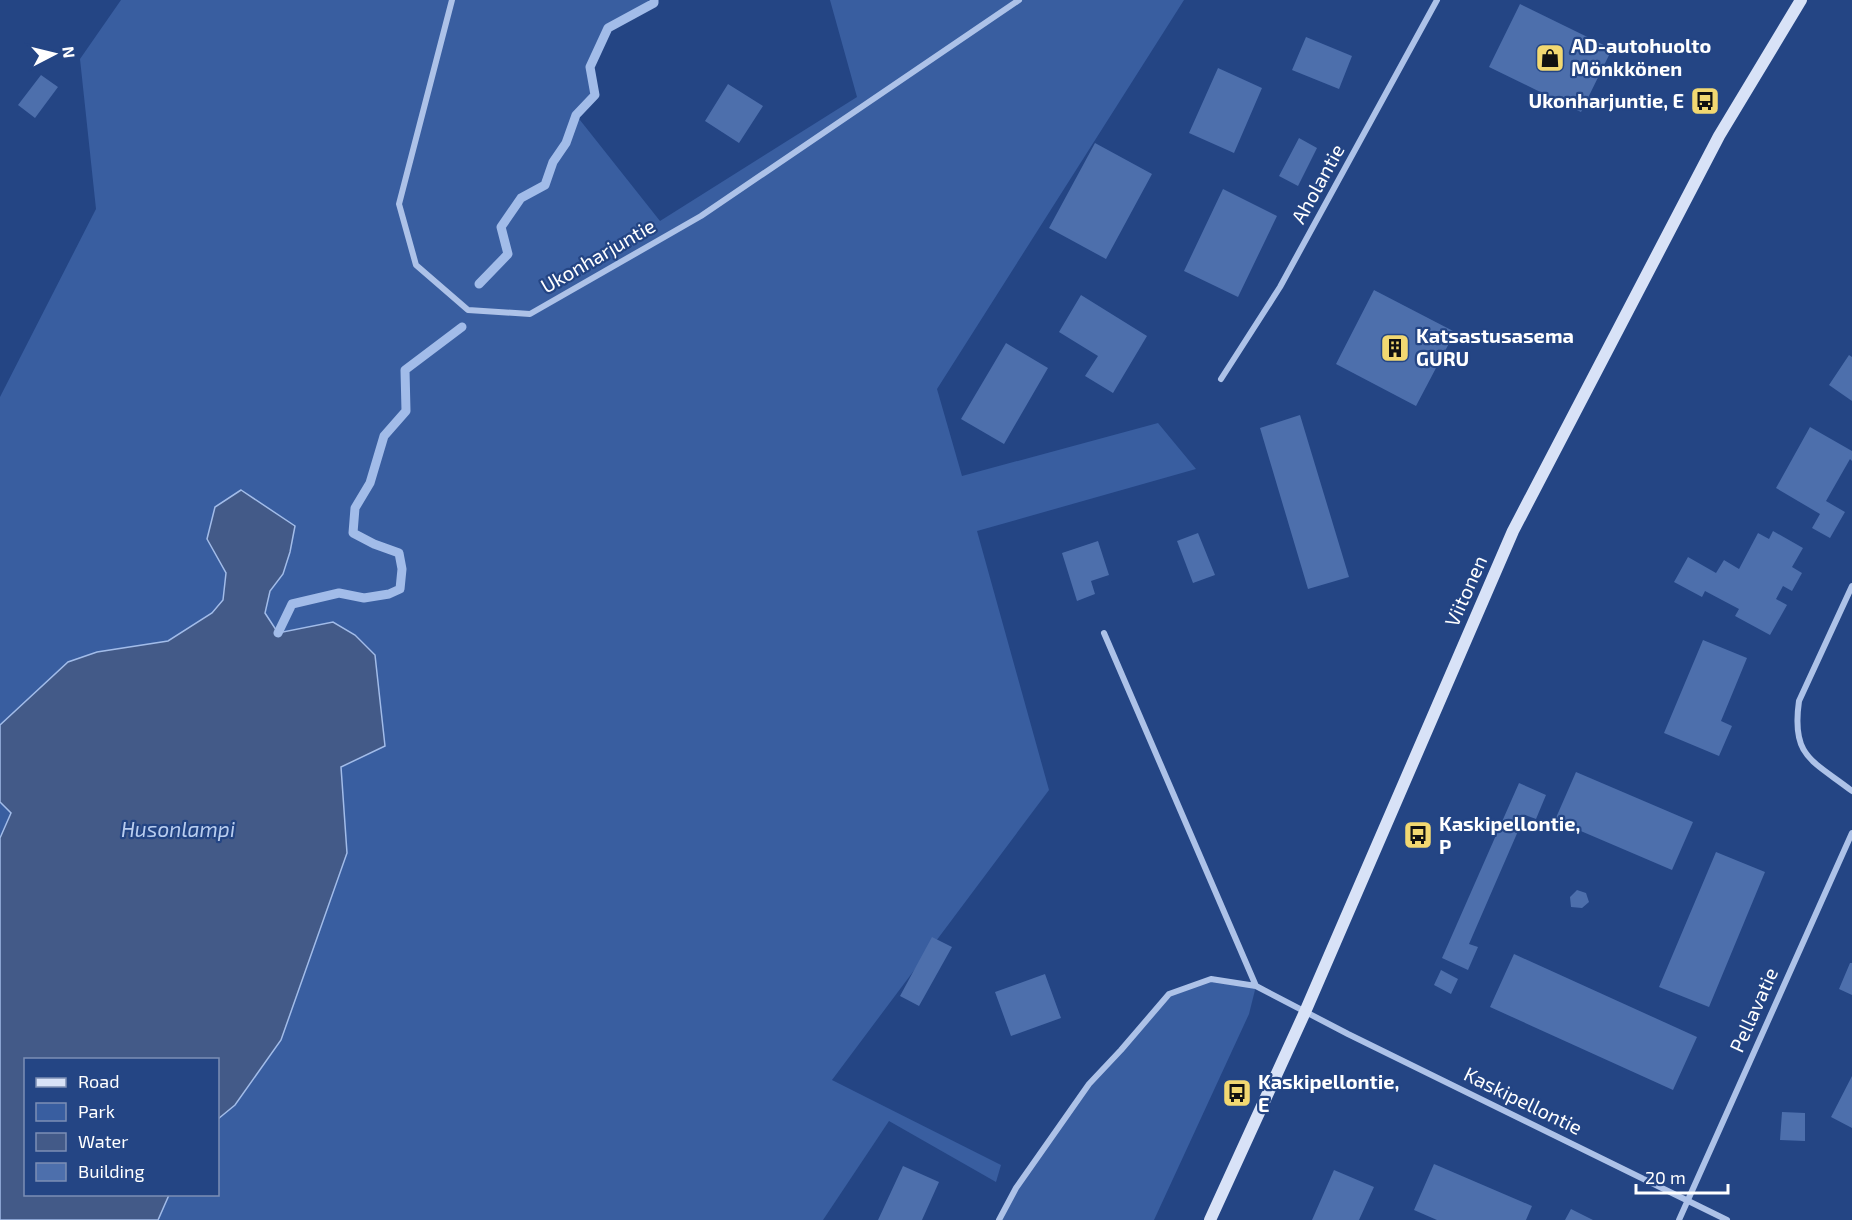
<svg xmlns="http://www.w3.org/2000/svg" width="1852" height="1220" font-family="'Exo 2',sans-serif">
  <rect width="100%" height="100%" fill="#244584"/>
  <path fill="#395ea0" d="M121,0h533v3l-46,25 -18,39 5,28 -19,20 84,106 197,-124 -27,-97h354l-247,389 25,87 196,-53 38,46 -219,62 72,259 -217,290 169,85 -5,17 -107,-61 -66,99h-665l11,-25 49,-1v-75l17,-14 46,-65 66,-187 -279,-191 -68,63v-328l96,-188 -16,-150z
    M0,802l11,11 -11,25z
    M1211,979l45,7 -7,28 -95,206h-155l17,-32 73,-104 80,-90z"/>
  <path fill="#435a88" stroke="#a2bce9" stroke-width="1.5" d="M241,490l54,36 -5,26 -7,22 -13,17 -5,22 13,20 55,-11 22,13 20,20 10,91 -44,21 6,86 -66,187 -46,65 -17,14v-59h-192v134l143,1 -11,25h-158v-382l11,-25 -11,-11v-77l68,-63 29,-10 71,-11 44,-28 11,-13 3,-27 -19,-34 8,-32z"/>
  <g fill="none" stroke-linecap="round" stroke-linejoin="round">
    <path stroke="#a2bce9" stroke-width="9" d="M479,284l29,-30 -7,-27 20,-29 24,-13 8,-23 13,-19 10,-28 19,-20 -5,-28 18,-39 46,-25v-3
      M278,633l14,-29 47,-11 25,5 25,-4 11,-5 2,-20 -3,-16 -25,-9 -21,-11 2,-25 15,-25 14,-47 22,-25 -1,-41 57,-43"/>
  </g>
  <path fill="#4d6fac" d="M1520,4l92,45 -31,63 -92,-45z
    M1306,37l46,19 -13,33 -47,-19z
    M1218,68l44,20 -28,65 -45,-20z
    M41,75l17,12 -23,31 -17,-13z
    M728,84l35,22 -24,37 -34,-22z
    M1299,138l18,10 -19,38 -19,-10z
    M1095,143l57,31 -46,85 -57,-31z
    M1223,189l54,27 -39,81 -54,-26z
    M1374,290l81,42 -39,74 -80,-42z
    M1081,295l66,41 -34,57 -28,-17 13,-20 -39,-24z
    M1006,343l42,25 -44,76 -43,-25z
    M1849,355l3,2v44l-23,-16z
    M1300,415l49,162 -41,12 -48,-161z
    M1810,427l42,24v10l-2,-2 -24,42 19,11 -15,26 -18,-10 8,-14 -44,-26z
    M1773,531l30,17 -11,19 10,6 -10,18 -9,-5 -7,13 11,6 -17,30 -35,-19 4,-7 -34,-18 -3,6 -28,-15 14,-25 28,16 8,-13 15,9 19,-36 11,6z
    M1198,533l17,42 -22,8 -16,-42z
    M1098,541l11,34 -18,6 4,13 -18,7 -15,-48z
    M1703,640l44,18 -26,63 11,5 -13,30 -55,-23z
    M1576,772l117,50 -21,48 -117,-50z
    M1519,783l27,12 -10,24 -11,-4 -56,129 9,3 -10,23 -26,-12z
    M1716,852l49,20 -56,135 -50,-20z
    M1577,890l9,3 3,9 -7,6 -11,-1 -1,-10z
    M932,937l20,10 -33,59 -19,-10z
    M1514,954l183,83 -24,53 -183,-83z
    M1850,963h2v32l-13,-6z
    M1441,970l17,9 -7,15 -17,-9z
    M1045,974l16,44 -50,18 -16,-44z
    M1852,1076v52l-21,-11z
    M1782,1112l23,1v28l-25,-1z
    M1434,1164l98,42 -6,14h-89l-23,-10z
    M903,1166l36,16 -17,38h-44z
    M1334,1170l40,17 -15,33h-47z
    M1571,1209l22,11h-28z"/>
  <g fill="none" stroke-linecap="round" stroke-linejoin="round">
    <path stroke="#adc2e8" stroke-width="6" d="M452,0l-53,204 17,61 52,45 62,4 171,-98 318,-216
      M1221,379l59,-92 157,-287
      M1852,586l-53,115c-8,56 13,59 53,90
      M1104,633l152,353
      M999,1220l17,-32 73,-104 32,-34 48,-56 42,-15 45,7 92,48 379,186
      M1679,1220l173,-387"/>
    <path stroke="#d8e2f7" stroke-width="12" d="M1210,1220l95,-208 208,-481 206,-395 82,-136"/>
  </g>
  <defs>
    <g id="shop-square" transform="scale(1.5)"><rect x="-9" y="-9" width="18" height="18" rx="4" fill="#f2d871" stroke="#244584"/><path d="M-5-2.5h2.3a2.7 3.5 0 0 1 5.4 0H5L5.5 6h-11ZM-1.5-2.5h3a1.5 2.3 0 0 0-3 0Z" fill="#111"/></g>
    <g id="bus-square" transform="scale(1.5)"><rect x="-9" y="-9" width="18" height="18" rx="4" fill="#f2d871" stroke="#244584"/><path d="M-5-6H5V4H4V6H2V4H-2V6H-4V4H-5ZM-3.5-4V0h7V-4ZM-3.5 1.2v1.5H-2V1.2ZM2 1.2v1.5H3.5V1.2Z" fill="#111"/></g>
    <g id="building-square" transform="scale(1.5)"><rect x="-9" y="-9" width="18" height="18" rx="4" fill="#f2d871" stroke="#244584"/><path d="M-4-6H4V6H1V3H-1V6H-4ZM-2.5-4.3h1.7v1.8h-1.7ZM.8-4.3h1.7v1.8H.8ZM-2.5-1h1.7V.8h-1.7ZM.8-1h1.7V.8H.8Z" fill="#111"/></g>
  </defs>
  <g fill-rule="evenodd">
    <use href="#shop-square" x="1550" y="58"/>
    <use href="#bus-square" x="1705" y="101"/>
    <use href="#building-square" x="1395" y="348"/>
    <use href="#bus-square" x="1418" y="835"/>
    <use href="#bus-square" x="1237" y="1093"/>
  </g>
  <g text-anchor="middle" stroke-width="4.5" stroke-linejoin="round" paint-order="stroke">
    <g font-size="20" font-weight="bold" fill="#fff" stroke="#244584" text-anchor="start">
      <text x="1571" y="53">AD-autohuolto<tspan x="1571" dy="23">Mönkkönen</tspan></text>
      <text x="1684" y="108" text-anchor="end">Ukonharjuntie, E</text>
      <text x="1416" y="343">Katsastusasema<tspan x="1416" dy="23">GURU</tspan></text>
      <text x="1439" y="831">Kaskipellontie,<tspan x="1439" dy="23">P</tspan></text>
      <text x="1258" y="1089">Kaskipellontie,<tspan x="1258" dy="23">E</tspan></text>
    </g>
    <g font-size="20" fill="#fff" stroke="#244584">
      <text transform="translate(1318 184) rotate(-61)" y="7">Aholantie</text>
      <text transform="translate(598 256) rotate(-30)" y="7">Ukonharjuntie</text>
      <text transform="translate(1466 591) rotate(-66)" y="7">Viitonen</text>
      <text transform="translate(1754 1010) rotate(-66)" y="7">Pellavatie</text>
      <text transform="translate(1523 1101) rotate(26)" y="7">Kaskipellontie</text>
    </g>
    <g font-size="21" font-style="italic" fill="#b9cdef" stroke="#244584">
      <text x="178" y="837">Husonlampi</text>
    </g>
  </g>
  <rect x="24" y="1058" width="195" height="138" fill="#244584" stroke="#7c8fb5" stroke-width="1.5"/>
  <rect x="36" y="1078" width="30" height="9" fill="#d8e2f7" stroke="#7c8fb5" stroke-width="1.5"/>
  <text x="78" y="1088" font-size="18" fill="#ffffff">Road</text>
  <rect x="36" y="1103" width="30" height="18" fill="#395ea0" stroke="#7c8fb5" stroke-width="1.5"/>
  <text x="78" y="1118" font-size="18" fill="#ffffff">Park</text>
  <rect x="36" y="1133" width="30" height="18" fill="#435a88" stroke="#7c8fb5" stroke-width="1.5"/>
  <text x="78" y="1148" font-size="18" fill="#ffffff">Water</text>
  <rect x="36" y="1163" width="30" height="18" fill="#4d6fac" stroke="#7c8fb5" stroke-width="1.5"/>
  <text x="78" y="1178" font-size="18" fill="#ffffff">Building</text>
  <g transform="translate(54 54) rotate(83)" stroke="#244584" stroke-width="4.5" paint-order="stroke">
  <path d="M0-4.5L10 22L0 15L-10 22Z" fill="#ffffff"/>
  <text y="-9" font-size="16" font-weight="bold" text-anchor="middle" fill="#ffffff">N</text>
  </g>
  <path d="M1636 1184v9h92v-9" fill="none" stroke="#ffffff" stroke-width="3"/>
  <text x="1645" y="1184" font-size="18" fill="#ffffff" stroke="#244584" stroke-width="4.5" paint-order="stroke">20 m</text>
</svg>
